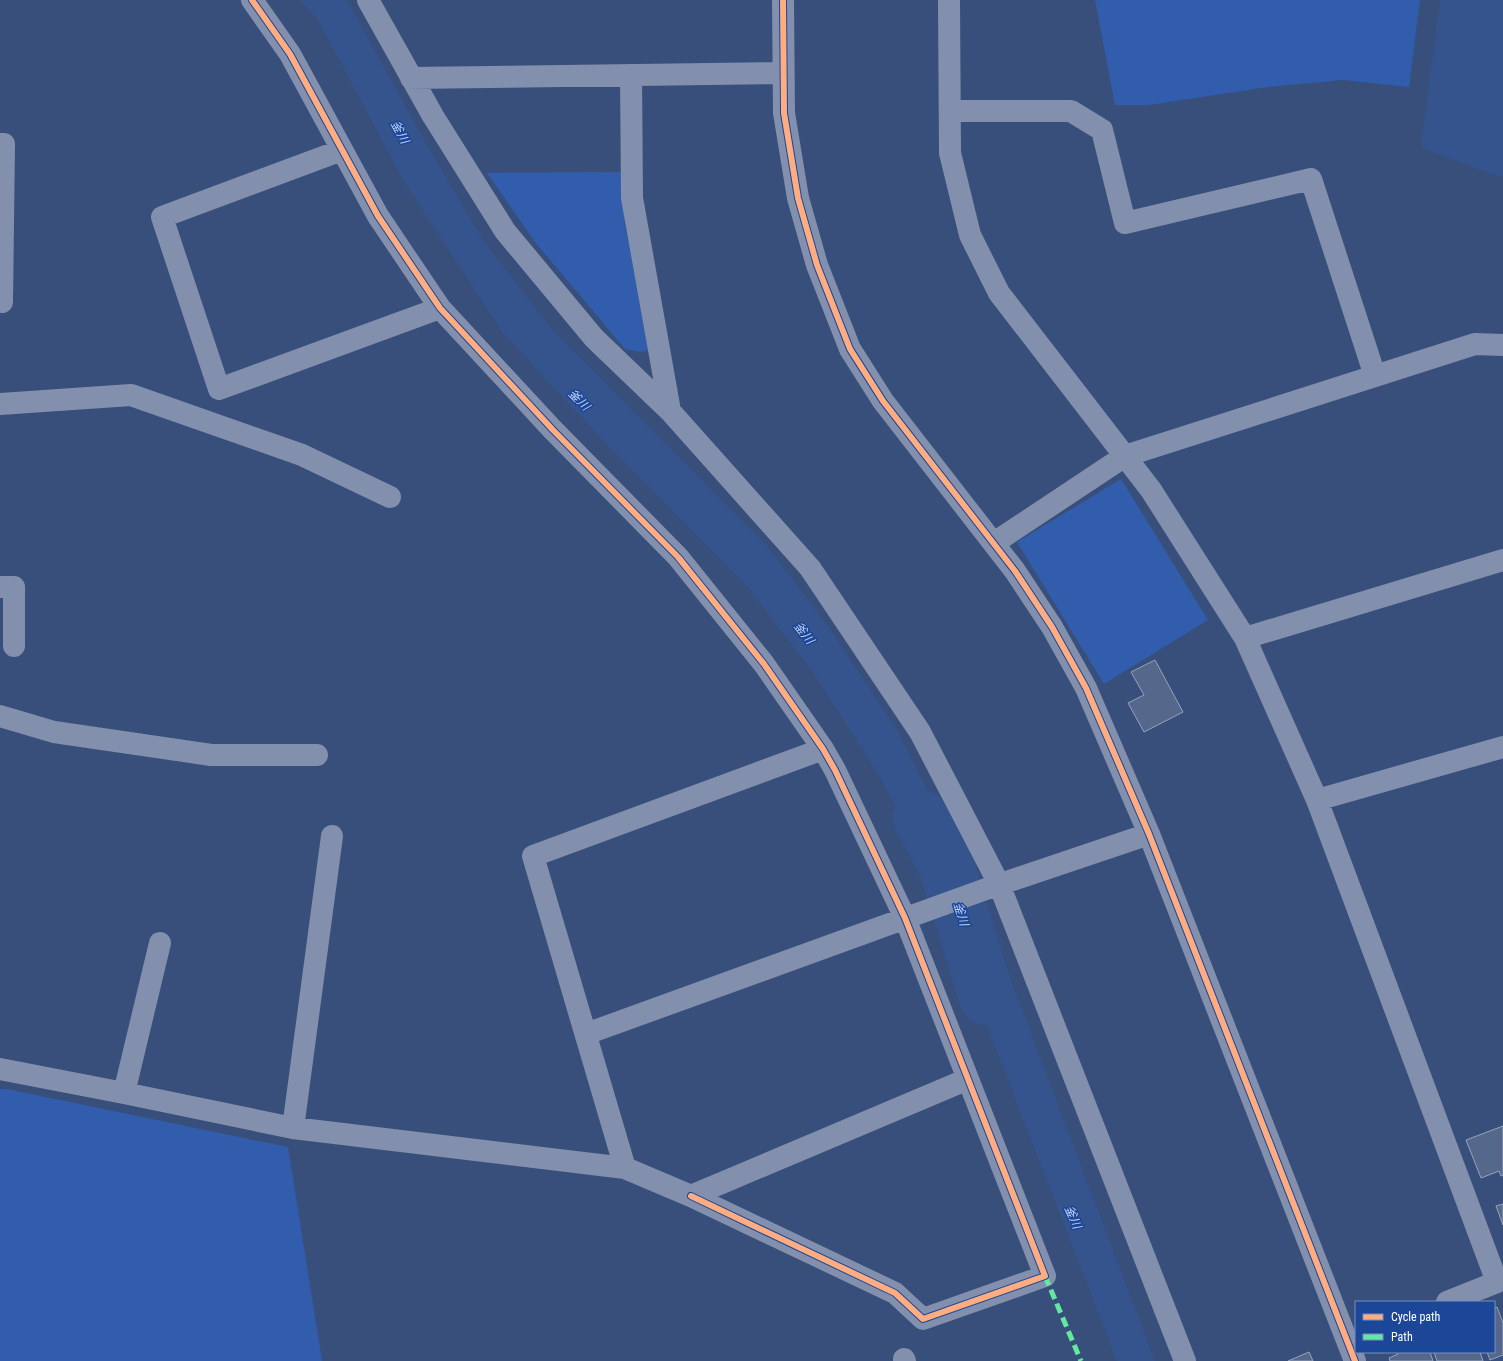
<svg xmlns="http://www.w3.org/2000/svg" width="1503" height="1361" font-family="'Roboto Condensed','Noto Sans JP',sans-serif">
  <rect width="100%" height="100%" fill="#384f7b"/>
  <path fill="#315dac" d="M1095,0h325l-11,87 -66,-7 -75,7 -119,18h-34z
    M621,172l4,54 26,117 -2,7 -9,2 -15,-3 -90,-107 -48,-69z
    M1121,479l87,141 -104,64 -87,-142z
    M0,1089h7l281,58 34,214h-322z"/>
  <path fill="#35538d" d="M300,0h47l72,131 64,109 67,87 218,220 59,78 69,103 77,154 -34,11 -56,-111 -69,-108 -67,-88 -135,-136 -109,-117 -100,-153 -86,-162z
    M1440,0h63v178l-82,-30z
    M987,917l168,444h-38l-168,-433z"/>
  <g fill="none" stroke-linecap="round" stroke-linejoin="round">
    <path stroke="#35538d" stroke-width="56" d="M921,818l26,49 40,131"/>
  </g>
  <path fill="#55678a" stroke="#96a3bb" d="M1155,660l28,52 -39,20 -16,-29 16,-8 -13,-23z
    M1503,1126v49l-2,1 -2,-5 -18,7 -15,-38z
    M1503,1204v21l-7,-19z
    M1497,1307l6,16v32l-13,5 -3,-8h7v-44z
    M1309,1352l4,9h-25z
    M1397,1352h33l3,9h-43l-1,-3 9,-4z
    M1434,1352h46l3,9h-46z"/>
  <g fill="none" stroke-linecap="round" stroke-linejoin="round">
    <path stroke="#8290ad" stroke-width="22" d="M252,0l38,54 88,162 62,92 113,122 125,127 86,107 59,85 12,21 70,148 140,358 -122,43 -28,-26 -204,-97
      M368,0l65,116 72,115 89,107 76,73 140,157 110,164 79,152 186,477
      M783,0l1,113 14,85 19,67 33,84 33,52 132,170 37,56 34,61 63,146 206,527
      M949,0l1,153 20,82 29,58 152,197 94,148 72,162 180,482 -50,20
      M631,75l1,123 38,213
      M411,78l372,-5
      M950,111h121l31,19 23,93 186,-44 64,197 -250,80 -131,87
      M0,144h4l-2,158
      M342,150l-180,67 57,172 221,-81
      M1375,376l100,-32 28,1
      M0,404l131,-9 171,60 88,42
      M0,587h14v59
      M1245,638l258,-78
      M0,716l54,16 157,23h106
      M823,749l-290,107 92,312 66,28 277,-117
      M1317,800l186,-53
      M586,1034l400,-145 163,-55
      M0,1069l124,24 169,35 332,40
      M124,1093l36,-150
      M293,1128l39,-292
      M904,1359l1,2"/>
    <path stroke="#66e7a1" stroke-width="5" stroke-dasharray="10 5" stroke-linecap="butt" d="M1045,1276l36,85"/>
    <g stroke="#1c4697" stroke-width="8">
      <path id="cycleway" d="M252,0l38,54 88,162 62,92 113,122 125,127 86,107 59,85 12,21 70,148 140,358 -122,43 -28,-26 -204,-97
        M783,0l1,113 14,85 19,67 33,84 33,52 132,170 37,56 34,61 63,146 206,527"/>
    </g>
    <use href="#cycleway" stroke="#ffac80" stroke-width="6"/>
  </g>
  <g text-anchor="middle" stroke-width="3" stroke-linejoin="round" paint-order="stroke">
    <g font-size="12" font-style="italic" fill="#bcd1f6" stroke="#1c4697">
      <text transform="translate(400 132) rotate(62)" y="4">釜川</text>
      <text transform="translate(579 400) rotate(45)" y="4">釜川</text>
      <text transform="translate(804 633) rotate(52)" y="4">釜川</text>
      <text transform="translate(961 914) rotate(73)" y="4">釜川</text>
      <text transform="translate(1073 1217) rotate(66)" y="4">釜川</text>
    </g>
  </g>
  <rect x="1355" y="1301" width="140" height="52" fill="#1c4697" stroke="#7790c1"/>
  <rect x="1363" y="1314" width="20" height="6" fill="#ffac80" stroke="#7790c1"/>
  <text x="1391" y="1321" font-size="12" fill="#ffffff">Cycle path</text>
  <rect x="1363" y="1334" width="20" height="6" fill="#66e7a1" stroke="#7790c1"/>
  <text x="1391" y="1341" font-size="12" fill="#ffffff">Path</text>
</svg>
